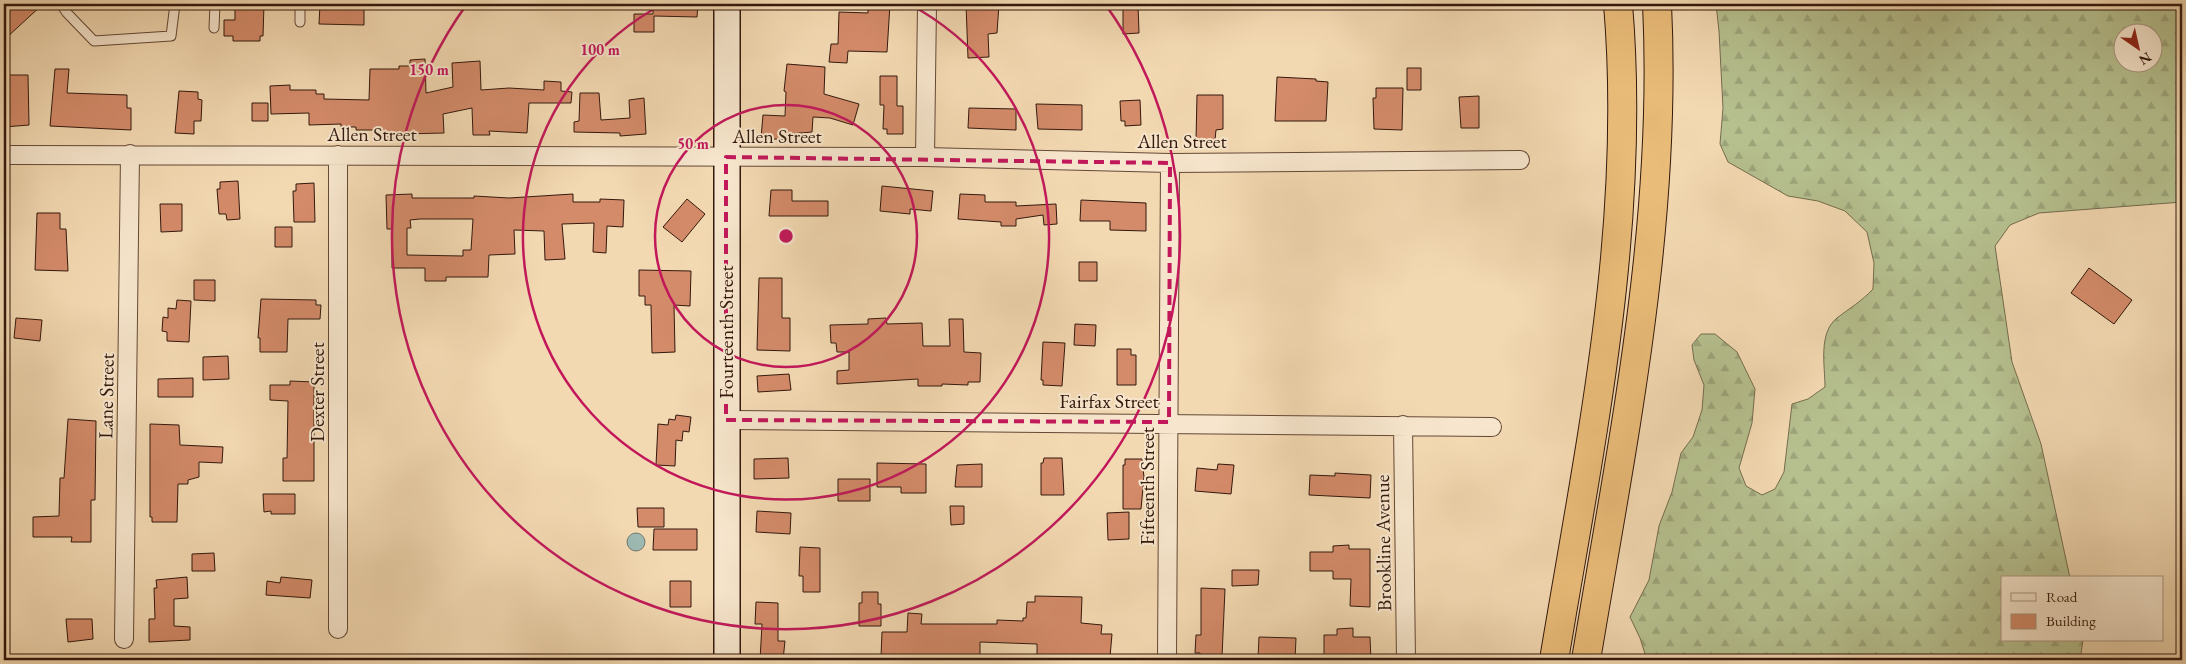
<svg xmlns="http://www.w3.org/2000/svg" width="2186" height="664" font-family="'EB Garamond',serif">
  <defs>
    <pattern id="forest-firs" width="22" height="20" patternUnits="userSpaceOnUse" patternTransform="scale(1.25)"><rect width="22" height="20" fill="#b6c08f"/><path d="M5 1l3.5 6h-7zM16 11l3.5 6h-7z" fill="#9da47a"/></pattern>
  </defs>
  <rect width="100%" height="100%" fill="#f3d9b2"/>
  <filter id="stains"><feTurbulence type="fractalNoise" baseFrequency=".004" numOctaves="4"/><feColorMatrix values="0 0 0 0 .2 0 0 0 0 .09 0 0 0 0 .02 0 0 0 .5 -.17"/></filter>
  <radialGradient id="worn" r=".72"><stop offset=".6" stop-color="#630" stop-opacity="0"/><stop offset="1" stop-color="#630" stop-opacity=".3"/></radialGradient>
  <path fill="url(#forest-firs)" stroke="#746c4e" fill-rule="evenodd" d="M1716,4h466v198l-143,11 -29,12 -15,21 17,116 29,82 29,134h-68v62h81l-3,20h-433l-7,-22 -10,-21 19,-37 10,-54 13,-34 9,-39 12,-16 9,-27 2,-25 -10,-25 -2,-15 9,-11h14l22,18 18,37 -3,34 -13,45 7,18 16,9 13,-6 9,-17 8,-68 16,-5 17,-12c0,-21 -7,-54 12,-69 13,-10 25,-17 36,-29l1,-26 -7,-31 -22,-21 -27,-10 -30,-5 -60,-34 -8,-18 3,-36 -4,-77zM2124,32h30v30h-30z"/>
  <path fill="#9cb9b2" stroke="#727970" d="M627 542a9 9 0 1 1 18 0a9 9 0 1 1-18 0Z"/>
  <path fill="#d48b6a" stroke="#33180c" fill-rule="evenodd" d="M4,4h39l-39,36z
    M235,4h29l-1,32h-3v5h-27v-5h-9v-16h11z
    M320,4h44v21l-45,-1z
    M653,4h45l-1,13 -43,-1v16h-20v-18h19z
    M868,4h22l-3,48 -39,-1 -1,12 -18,-1 2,-18h7l1,-32 29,1z
    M966,4h33l-2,29 -9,1 1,23 -21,1z
    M1138,5l1,28 -16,1v-28z
    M425,59l1,34 27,-6 -1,-24 28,-2 1,29 28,-2 35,2v-9l17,1v9l11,1 -1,11h-42l-2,30 -38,-2 1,4h-17l-1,-27 -29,6 1,19 -40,1v5l-16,-1v-5h-7v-3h-25v-3h-15v-3l-32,1v-12l-38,1 -1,-28 20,-1v5h26v4h8v5l45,1 1,-31h29v-3h11v-6z
    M787,64l38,3 -1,27 35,10 -6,21 -23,-7 -17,-1 -1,15 -23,2v6l-28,-2 2,-23 22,1 1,-24 -2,-1z
    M1407,68h14v22h-14z
    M55,69h14l-2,24 60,2v13h4v22l-81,-4z
    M4,75h24l1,50 -25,2z
    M880,76h17v30h6v28h-16v-5h-4l1,-24h-4z
    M1277,77l39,2v2l12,1 -2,39h-51z
    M1376,88h27l-1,42 -28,-1 -1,-31h3z
    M179,91l19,1v7l4,1 -1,21h-7v13l-19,-1z
    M580,93h19l2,27 29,-2 -1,-18 15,-2 2,36 -26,2v-3l-46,-1v-10l5,-1z
    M1197,95h26v34l-7,1 -1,10h-19z
    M1479,96v32h-18l-2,-31z
    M1140,100l1,25 -16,1v-5h-4l-1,-20z
    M252,103h16v18h-16z
    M1036,104l46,1v25l-44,-1z
    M969,108l47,1v21l-48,-2z
    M238,181l2,38 -13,1 -1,-6h-7l-2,-25h3v-7z
    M314,183l1,39h-21l-1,-31h3v-7z
    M882,186l51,5 -2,20 -21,-2v5l-30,-3z
    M771,190h21v11h36v15h-59z
    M412,194v4h62v-2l35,2 64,-4v8h27v-3l24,1 -1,27 -16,-1 -1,27 -13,-1 1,-29 -32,1 3,35 -20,1 -1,-29 -30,-1 1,24 -26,1 -1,22h-42v4h-21v-13h-33v-39h-5l-1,-34zM420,219h53l-2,31h-8v6l-56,-1v-27h4l-1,-8z
    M960,194l25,1v7h31v4l40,-2 1,20 -13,1 -1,-10 -27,4v7h-15v-4l-43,-3z
    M687,199l18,15 -23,28 -19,-15z
    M1081,200l65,3v28l-36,-1v-9h-30z
    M160,204h22v27l-21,1z
    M37,213h23v16h6l2,42 -33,-1z
    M275,227h17v20h-17z
    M1079,262h18v19h-18z
    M2089,268l43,32 -18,24 -43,-31z
    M639,270l52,1 -1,35 -16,-1 1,47 -23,1 -1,-48h-6v-9h-6z
    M759,278h23v40h8v33l-33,-1z
    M194,280h21v21l-21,-1z
    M261,299l55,1v5h5l-1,14h-32l-1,33h-27v-14h-2z
    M177,300l14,1 -2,41 -22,-1v-9l-5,-1 1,-14 5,1v-10l8,1z
    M16,318l26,2 -2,21 -26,-3z
    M886,318l1,6 35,-1 1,23h27l-1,-27h14l1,33 17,1 -1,29h-12v3l-26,-1v2h-24v-7l-81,5v-13l12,-1v-18h-12l-1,-9h-5l-1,-18 38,-1v-5z
    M1075,324l21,1 -1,21 -21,-1z
    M1043,342l22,1 -3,43 -19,-1v-5h-2z
    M1117,349h14v6h5v30h-19z
    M228,356l1,23 -26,1v-23z
    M789,374l2,16 -33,2 -1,-16z
    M193,378v19h-35v-18z
    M290,381l24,1v99h-31v-23h4l1,-57 -18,-1v-15h20z
    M676,415l15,2 -2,15 -6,-1 -1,10 -6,-1 -1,26 -19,-1 2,-41 10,1 1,-6 6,1z
    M68,419l28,2 -1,79h-4v42h-20l1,-5h-39v-20l26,-1 1,-38h4z
    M150,424l29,1 1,20 43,2 -1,16 -23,-1v15l-11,3v4h-10l-1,38h-25v-5h-2z
    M788,458l1,20 -35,1v-20z
    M1044,458h18l2,37h-23v-32h2z
    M1125,459h17l2,18 -3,32h-18v-44h2z
    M877,463l49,1v29h-25v-6h-24z
    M982,464v23h-27l2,-22z
    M1218,464l16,1 -3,29 -36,-3 2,-23 20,2z
    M1335,473l36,2 -1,23 -61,-3 1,-20 25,1z
    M838,479h32v22h-32z
    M263,494h32v20h-24v-3l-7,1z
    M950,506h14v18l-13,1z
    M637,508h27v19h-26z
    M757,511l34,2 -1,21 -34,-2z
    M1129,512v27l-21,1 -1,-27z
    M654,529h43v21h-44z
    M1349,545v4h21v58l-20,-1 1,-27h-18v-8h-23v-19h23v-6z
    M800,547l20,1v44h-17v-16h-4z
    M214,553l1,18h-23v-17z
    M1232,570h27l-1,15 -26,1z
    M187,577l1,21 -14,1v27l16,1v13l-41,2v-23h6l-1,-31h3l-1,-8z
    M281,577l31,3 -2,18 -44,-3 1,-14 13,2z
    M670,581h21v26h-21z
    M1201,588l24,1 -3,68 -22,-1v-3h-5l1,-18h5z
    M862,592h16v12h3v22h-22v-23h3z
    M1035,596l47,1 -1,26 21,2 -1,9h11l-2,23 -11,-1v4h-16l1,-4h-47v-12l-57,-2v15h-18v3l-81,-3 1,-25h25l1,-19 14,1 -1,10h76v-4l26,1v-3h3l1,-16h8z
    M756,602l22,1v38h7l-2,19h-23l2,-36h-7z
    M66,619h26l1,20 -25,3z
    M1353,628v9h17l1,23h-35v-4h-12v-21h13v-6z
    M1259,637l37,1 -1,22 -37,-2z"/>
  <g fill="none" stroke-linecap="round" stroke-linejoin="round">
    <g stroke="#634836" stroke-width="11">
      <path id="lane" d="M61,4l6,9 27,28 77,-5 4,-32
        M300,22v-18
        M214,28l1,-24"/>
    </g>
    <g stroke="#634836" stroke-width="20">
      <path id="street" d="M4,155l921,2 245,6 350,-3
        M925,157l2,-153
        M726,420l766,7
        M1403,425l3,235
        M338,629v-474
        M124,639l6,-485
        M1167,660l3,-497"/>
    </g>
    <g stroke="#33180c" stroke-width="28">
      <path id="secondary" d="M727,660v-656"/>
    </g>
    <g stroke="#33180c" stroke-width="30">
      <path id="highway" d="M1554,660c36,-217 83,-434 64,-656
        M1586,660c36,-217 82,-434 71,-656"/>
    </g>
    <use href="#lane" stroke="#f7e6cd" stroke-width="9"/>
    <use href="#street" stroke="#f7e6cd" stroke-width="18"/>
    <use href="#secondary" stroke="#f7e6cd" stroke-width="25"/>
    <use href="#highway" stroke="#eabc79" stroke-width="28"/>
  </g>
  <path fill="none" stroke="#c2185b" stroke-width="4" stroke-dasharray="10 6" stroke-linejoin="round" d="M726,157l444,6 -1,259 -443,-2z"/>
  <g fill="none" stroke="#c2185b" stroke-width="2.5">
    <circle cx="786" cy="236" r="131"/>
    <path d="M909 4A263 263 0 1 1 663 4"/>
    <path d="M1105 4A394 394 0 1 1 467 4"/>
  </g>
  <g text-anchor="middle" stroke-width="4" stroke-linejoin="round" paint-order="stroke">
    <g font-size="20" fill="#33180c" stroke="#f7e6cd">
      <text x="372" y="141">Allen Street</text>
      <text x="777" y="143">Allen Street</text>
      <text x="1182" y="148">Allen Street</text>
      <text transform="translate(726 332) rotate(-90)" y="7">Fourteenth Street</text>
      <text transform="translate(317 392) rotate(-90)" y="7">Dexter Street</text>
      <text transform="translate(106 396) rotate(-89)" y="7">Lane Street</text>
      <text x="1109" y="408">Fairfax Street</text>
      <text transform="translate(1147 486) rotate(-90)" y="7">Fifteenth Street</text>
      <text transform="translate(1383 543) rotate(-91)" y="7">Brookline Avenue</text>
    </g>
  </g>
  <circle cx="786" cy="236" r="8" fill="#c2185b" stroke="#f7e6cd" stroke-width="2.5"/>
  <g font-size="15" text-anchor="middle" font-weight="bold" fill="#c2185b" stroke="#f7e6cd" stroke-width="4" stroke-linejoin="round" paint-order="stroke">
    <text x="600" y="55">100 m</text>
    <text x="429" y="75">150 m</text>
    <text x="693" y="149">50 m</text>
  </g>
  <rect width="2186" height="664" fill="none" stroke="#f3d9b2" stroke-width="20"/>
  <rect x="5" y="5" width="2176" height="654" fill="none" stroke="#33180c" stroke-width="2.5"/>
  <rect x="10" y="10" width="2166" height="644" fill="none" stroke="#33180c"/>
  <rect x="2001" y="576" width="162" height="65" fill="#f7e6cd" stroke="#a99480"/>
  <rect x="2011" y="593" width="25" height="8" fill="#f7e6cd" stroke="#a99480"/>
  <text x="2046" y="602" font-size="15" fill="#33180c">Road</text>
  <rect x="2011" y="614" width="25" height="15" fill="#d48b6a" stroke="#a99480"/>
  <text x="2046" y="626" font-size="15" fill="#33180c">Building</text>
  <g transform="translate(2138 48) rotate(146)"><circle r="24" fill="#f7e6cd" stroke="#a99480"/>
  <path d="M0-4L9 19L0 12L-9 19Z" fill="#8f2418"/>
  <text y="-8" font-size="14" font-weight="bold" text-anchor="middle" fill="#33180c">N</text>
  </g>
  <rect width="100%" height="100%" filter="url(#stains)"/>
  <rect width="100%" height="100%" fill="url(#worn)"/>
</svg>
